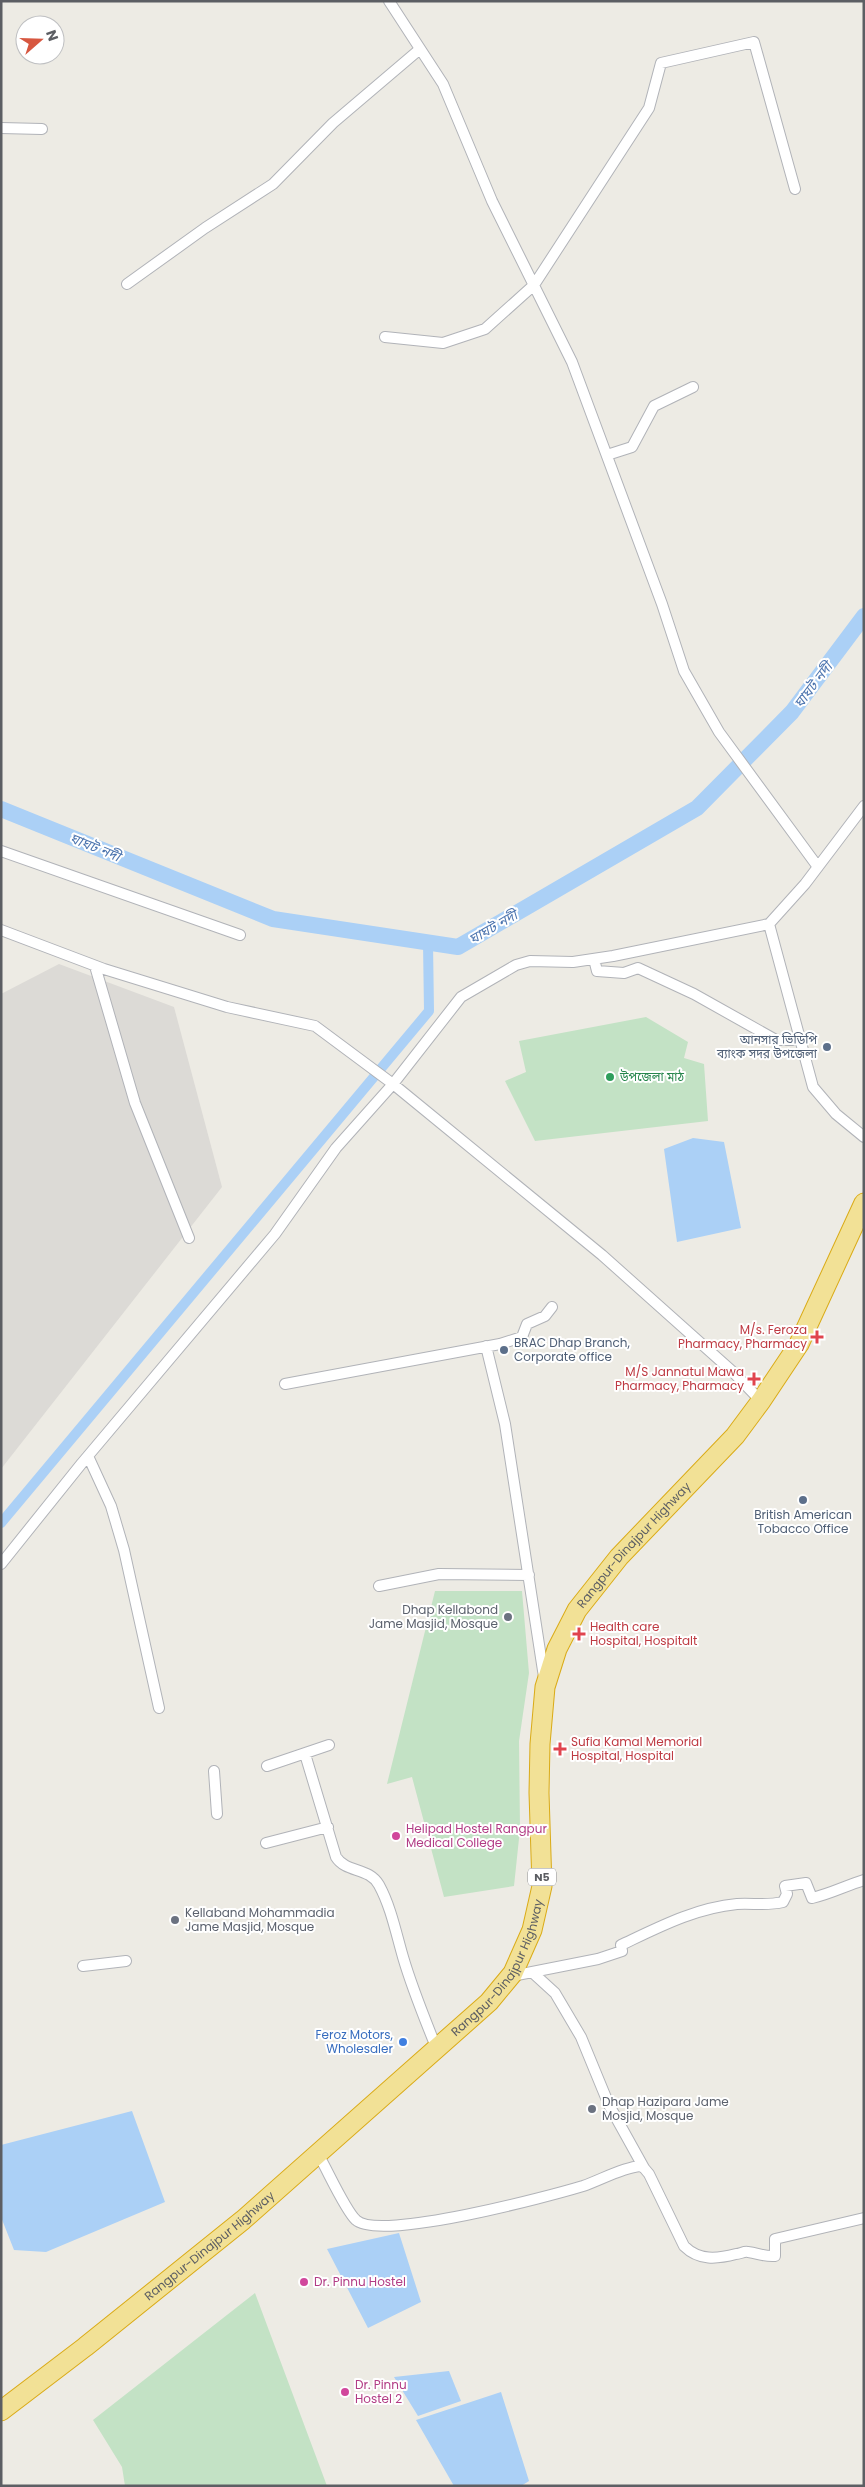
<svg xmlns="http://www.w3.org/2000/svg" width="865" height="2487" font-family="Poppins,'Noto Sans Bengali',sans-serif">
  <rect width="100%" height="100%" fill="#edebe4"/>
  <path fill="#dcdad6" d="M59,964l115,43 48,180 -221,282v-475z"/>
  <path fill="#c3e2c5" d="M646,1017l42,25 -4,16 20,6 4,57 -173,20 -30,-60 21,-9 -7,-31z
    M435,1591h87l7,82 -10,68 1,88 -6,57 -70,11 -32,-120 -25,7z
    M255,2293l72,193h-202l-3,-19 -29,-47z"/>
  <path fill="#abd0f6" d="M693,1138l31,4 17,86 -64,14 -13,-93z
    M132,2111l33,91 -119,50 -32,-2 -13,-33v-72z
    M399,2233l22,69 -53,26 -41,-79z
    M449,2371l12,30 -43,15 -24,-39z
    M501,2392l28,89 -8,5h-67l-38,-66z"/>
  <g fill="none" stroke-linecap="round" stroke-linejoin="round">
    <path stroke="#abd0f6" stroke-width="10" d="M1,1523l428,-512 -1,-68"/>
    <path stroke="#abd0f6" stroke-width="16" d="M1,809l272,110 185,28 239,-139 95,-96 72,-96"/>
    <g stroke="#b1b3b8" stroke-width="12">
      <path id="street" d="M389,1l54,83 49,117 80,161 90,242 22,67 35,61 99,135
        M1,128l41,1
        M127,284l78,-56 68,-44 60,-61 87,-74
        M385,337l58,6 42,-14 49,-44 115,-177 12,-45 93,-21 41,147
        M607,455l25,-8 22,-41 39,-19
        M864,806l-59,78 -36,40 44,163 23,27 28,23
        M1,851l239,84
        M1,930l103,39 123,38 88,19 78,58 209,171 131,117 28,29
        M594,959l3,12 27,2 14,-5 56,26 82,46h23
        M95,966l40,137 54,135
        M486,1346l19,78 39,253
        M285,1384l215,-40 22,-7 5,-13 18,-8 7,-9
        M88,1456l23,50 13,44 35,158
        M1,1564l81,-101 193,-229 61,-86 57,-64 68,-87 55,-32 14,-4 43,1 40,-6 156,-32
        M379,1586l60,-12 90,1
        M305,1754l31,103c10,16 33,10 43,28 12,22 17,48 24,72 9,31 21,60 33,90
        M267,1766l62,-21
        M214,1771l3,43
        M266,1843l62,-16
        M83,1966l43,-5
        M532,1972l23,21 26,44 28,68 35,63
        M512,1976l86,-17 24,-8 -1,-6c38,-18 74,-37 116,-41 17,-1 28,2 46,-2l4,-8 -2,-8 21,-3 6,15c18,-4 33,-12 52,-18
        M318,2154c9,15 27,56 38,66 23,22 194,-24 227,-34 18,-6 38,-18 57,-20l4,2 5,6 35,72c15,15 33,13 52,8 4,0 8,-3 12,-2 10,1 16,5 27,4v-17l89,-21"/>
    </g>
    <g stroke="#daab17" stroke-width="21">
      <g id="highway">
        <path id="s1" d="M1,2411l84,-64 158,-127 246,-218 24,-29 19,-43 10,-44 -3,-93 1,-49 5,-57 12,-38 20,-39 42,-53 116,-121 26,-35 38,-57 65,-141"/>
      </g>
    </g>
    <use href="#street" stroke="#fff" stroke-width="10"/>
    <use href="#highway" stroke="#f2e196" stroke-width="19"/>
  </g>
  <g fill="#5c6f8a" stroke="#fff" stroke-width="2">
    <circle cx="827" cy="1047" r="5"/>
    <circle cx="504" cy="1350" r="5"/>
    <circle cx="803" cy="1500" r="5"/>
  </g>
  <circle fill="#2e9e5b" stroke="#fff" stroke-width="2" cx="610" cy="1077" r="5"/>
  <g fill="#e0444e" stroke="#fff" stroke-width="2">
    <path d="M814.5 1329.5h5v5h5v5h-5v5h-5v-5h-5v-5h5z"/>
    <path d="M751.5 1371.5h5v5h5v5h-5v5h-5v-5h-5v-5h5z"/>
    <path d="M576.5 1626.5h5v5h5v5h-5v5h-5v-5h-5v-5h5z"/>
    <path d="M557.5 1741.5h5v5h5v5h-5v5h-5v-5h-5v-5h5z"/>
  </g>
  <g fill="#6b7280" stroke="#fff" stroke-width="2">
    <circle cx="508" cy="1617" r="5"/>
    <circle cx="175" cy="1920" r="5"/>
    <circle cx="592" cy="2109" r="5"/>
  </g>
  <g fill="#d1479c" stroke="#fff" stroke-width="2">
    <circle cx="396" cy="1836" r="5"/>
    <circle cx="304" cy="2282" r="5"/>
    <circle cx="345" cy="2392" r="5"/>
  </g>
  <circle fill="#3f7fe0" stroke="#fff" stroke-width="2" cx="403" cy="2042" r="5"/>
  <g text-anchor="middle" stroke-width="4" stroke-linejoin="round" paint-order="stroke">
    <rect fill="#fff" stroke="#8d8e92" stroke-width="1" x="528" y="1868.5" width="28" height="17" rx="4"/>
    <g font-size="11" font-weight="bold" fill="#5c5e63">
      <text x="542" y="1881">N5</text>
    </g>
    <g font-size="12" fill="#4e5e75" stroke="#fff" text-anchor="end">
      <text x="817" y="1044">আনসার ভিডিপি<tspan x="817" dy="14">ব্যাংক সদর উপজেলা</tspan></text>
      <text x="514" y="1347" text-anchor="start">BRAC Dhap Branch,<tspan x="514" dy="14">Corporate office</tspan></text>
      <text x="803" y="1519" text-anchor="middle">British American<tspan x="803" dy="14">Tobacco Office</tspan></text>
    </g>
    <g font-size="12" fill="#27864d" stroke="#fff" text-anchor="start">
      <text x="620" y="1081">উপজেলা মাঠ</text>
    </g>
    <g font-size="12" fill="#be3a42" stroke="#fff" text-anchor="end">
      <text x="807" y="1334">M/s. Feroza<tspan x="807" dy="14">Pharmacy, Pharmacy</tspan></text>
      <text x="744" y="1376">M/S Jannatul Mawa<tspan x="744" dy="14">Pharmacy, Pharmacy</tspan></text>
      <text x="590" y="1631" text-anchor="start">Health care<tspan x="590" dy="14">Hospital, Hospitalt</tspan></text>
      <text x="571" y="1746" text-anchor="start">Sufia Kamal Memorial<tspan x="571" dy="14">Hospital, Hospital</tspan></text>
    </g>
    <g font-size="12" fill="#5c5e63" stroke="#fff">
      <text dy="4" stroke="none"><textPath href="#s1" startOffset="1136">Rangpur-Dinajpur Highway</textPath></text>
      <text dy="4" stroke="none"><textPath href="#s1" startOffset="671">Rangpur-Dinajpur Highway</textPath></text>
      <text dy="4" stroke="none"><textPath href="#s1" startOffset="266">Rangpur-Dinajpur Highway</textPath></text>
    </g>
    <g font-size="12" fill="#5b616d" stroke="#fff" text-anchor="start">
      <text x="498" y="1614" text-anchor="end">Dhap Kellabond<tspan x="498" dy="14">Jame Masjid, Mosque</tspan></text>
      <text x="185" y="1917">Kellaband Mohammadia<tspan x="185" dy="14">Jame Masjid, Mosque</tspan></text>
      <text x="602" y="2106">Dhap Hazipara Jame<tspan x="602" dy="14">Mosjid, Mosque</tspan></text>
    </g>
    <g font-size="12" fill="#b23c85" stroke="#fff" text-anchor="start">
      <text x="406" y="1833">Helipad Hostel Rangpur<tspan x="406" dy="14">Medical College</tspan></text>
      <text x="314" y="2286">Dr. Pinnu Hostel</text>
      <text x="355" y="2389">Dr. Pinnu<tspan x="355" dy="14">Hostel 2</tspan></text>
    </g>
    <g font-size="12" fill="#366cbe" stroke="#fff" text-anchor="end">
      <text x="393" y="2039">Feroz Motors,<tspan x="393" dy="14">Wholesaler</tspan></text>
    </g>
    <g font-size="14" font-style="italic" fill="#4d75af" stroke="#fff">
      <text transform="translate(813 685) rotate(-53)" y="5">ঘাঘট নদী</text>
      <text transform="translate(95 847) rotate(22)" y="5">ঘাঘট নদী</text>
      <text transform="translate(493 927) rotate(-30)" y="5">ঘাঘট নদী</text>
    </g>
  </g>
  <rect width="865" height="2487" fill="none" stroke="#5c5e63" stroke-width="5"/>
  <g transform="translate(40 40) rotate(70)"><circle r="24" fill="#ffffff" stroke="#bebfc1"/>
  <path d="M0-4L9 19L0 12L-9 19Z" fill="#d75740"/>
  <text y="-8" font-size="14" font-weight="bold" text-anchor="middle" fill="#5c5e63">N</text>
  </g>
</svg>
